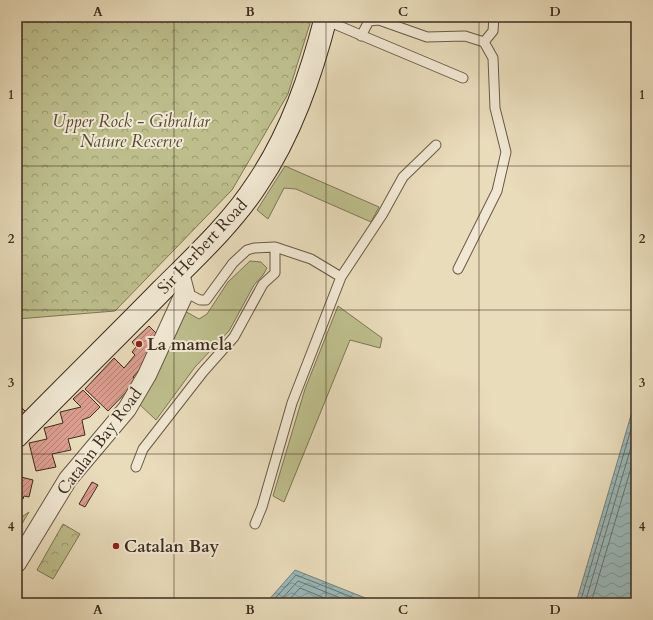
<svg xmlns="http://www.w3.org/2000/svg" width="653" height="620" font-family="Cardo,serif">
  <defs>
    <pattern id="forest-firs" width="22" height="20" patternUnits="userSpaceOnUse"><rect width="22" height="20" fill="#bdbe8c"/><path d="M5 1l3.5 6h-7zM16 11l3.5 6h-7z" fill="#9b9b72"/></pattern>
    <pattern id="park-crowns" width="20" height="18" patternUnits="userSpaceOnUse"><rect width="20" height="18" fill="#bdbe8c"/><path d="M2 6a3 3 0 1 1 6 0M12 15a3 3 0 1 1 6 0" fill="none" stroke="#9b9b72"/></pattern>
    <pattern id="water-waves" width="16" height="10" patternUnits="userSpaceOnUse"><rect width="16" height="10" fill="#9ab9b9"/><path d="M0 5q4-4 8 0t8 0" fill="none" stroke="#7f9796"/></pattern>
    <pattern id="building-hatch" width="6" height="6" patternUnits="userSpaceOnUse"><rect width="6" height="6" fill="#dc9e90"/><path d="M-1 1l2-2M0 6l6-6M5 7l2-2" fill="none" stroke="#b48175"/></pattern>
  </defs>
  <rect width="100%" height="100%" fill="#e9dcbb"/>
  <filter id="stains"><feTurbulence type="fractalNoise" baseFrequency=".005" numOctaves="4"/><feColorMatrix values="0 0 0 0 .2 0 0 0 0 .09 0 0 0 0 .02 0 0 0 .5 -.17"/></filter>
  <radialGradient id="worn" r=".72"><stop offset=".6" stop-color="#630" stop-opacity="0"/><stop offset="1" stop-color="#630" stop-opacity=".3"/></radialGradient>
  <path fill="#bdbe8c" stroke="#7e7656" d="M285,166l94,41 -8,15 -75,-33 -12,-1 -16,31 -11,-9z
    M250,261l11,1 6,6 -4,7 -9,10 -25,46 -34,36 -39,53 -19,-18 46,-92 16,9 8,-5 21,-32z
    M338,306l44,32 -2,10 -30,-8 -66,162 -11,-6 32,-107z"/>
  <path fill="url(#forest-firs)" stroke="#7e7656" d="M29,512l-12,20v-12z"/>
  <path fill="url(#park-crowns)" stroke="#7e7656" d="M17,17h295l-24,77 -56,96 -117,121 -98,8z
    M63,524l17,10 -27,45 -16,-9z"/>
  <path fill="url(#water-waves)" stroke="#75817b" d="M636,398v205h-60z
    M295,570l83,33h-112z"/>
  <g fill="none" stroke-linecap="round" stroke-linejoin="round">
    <path stroke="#6c736c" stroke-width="1" d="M271,603l25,-28 71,28
      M278,603l20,-22 55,22
      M286,603l14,-15 37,15
      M580,603l56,-191
      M585,603l51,-173
      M591,603l45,-152"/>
  </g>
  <path fill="url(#building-hatch)" stroke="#3e2d1f" d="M149,326l8,8 -11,28 -13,15 4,4 -29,30 -23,-22 29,-31 10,10 11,-13 -3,-3 4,-5 -4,-5z
    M83,390l17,17 -10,10 -8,3 3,15 -17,4 3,11 -19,4 4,13 -20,4 -7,-28 18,-4 -3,-11 19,-5 -3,-11 21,-5 -8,-8z
    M17,403l10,10 -10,11z
    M17,476l16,4 -4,17 -5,-1 -1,3 -5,-1 -1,2z
    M92,482l6,3 -13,22 -6,-3z"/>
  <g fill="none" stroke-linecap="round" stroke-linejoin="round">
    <g stroke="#695946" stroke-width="11">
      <path id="lane" d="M325,20l138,58
        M361,36l8,-15 10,-1 48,17 38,-1 19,6 9,16 2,50 11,44 -9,39 -39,78
        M484,42l9,-11 1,-14
        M185,292l15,8h6l27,-37 14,-13 7,-2 21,-1 36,12 30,18
        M136,467l7,-18 60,-77 31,-35 29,-53 12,-11v-26
        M255,524l7,-17 30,-104 49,-126 41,-62 21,-38 33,-32"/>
    </g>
    <g stroke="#695946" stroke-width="20">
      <path id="street" d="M17,563l51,-84 59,-70 20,-34 38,-83 -4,-15 -3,-4"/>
    </g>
    <g stroke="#3e2d1f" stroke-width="24">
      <path id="secondary" d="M17,436c48,-49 97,-97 145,-146 33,-33 70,-67 95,-106 34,-50 54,-109 69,-167"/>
    </g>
    <use href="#lane" stroke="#f1e8d3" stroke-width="9"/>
    <use href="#street" stroke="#f1e8d3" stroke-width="18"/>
    <use href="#secondary" stroke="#f1e8d3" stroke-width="22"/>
  </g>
  <path fill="none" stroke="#3e2d1f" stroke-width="1" stroke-opacity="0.55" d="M174,17v586M326,17v586M479,17v586M17,166h619M17,310h619M17,454h619"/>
  <g fill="#8f2418" stroke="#f1e8d3" stroke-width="1.5">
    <circle cx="139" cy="344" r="4"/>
    <circle cx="116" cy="546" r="4"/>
  </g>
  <g text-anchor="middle" stroke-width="4" stroke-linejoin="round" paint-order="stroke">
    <g font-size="17" font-style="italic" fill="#574a35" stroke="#f1e8d3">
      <text x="131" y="127">Upper Rock - Gibraltar<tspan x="131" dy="20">Nature Reserve</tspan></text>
    </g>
    <g font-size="17" fill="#3e2d1f" stroke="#f1e8d3">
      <text transform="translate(202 246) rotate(-47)" y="6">Sir Herbert Road</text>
      <text transform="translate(99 441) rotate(-53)" y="6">Catalan Bay Road</text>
    </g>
    <g font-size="17" font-weight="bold" fill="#3e2d1f" stroke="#f1e8d3" text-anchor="start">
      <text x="147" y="350">La mamela</text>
      <text x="124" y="552">Catalan Bay</text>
    </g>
  </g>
  <rect width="653" height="620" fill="none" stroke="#e9dcbb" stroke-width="44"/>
  <rect x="22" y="22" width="609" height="576" fill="none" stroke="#3e2d1f" stroke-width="1.5"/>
  <g font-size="13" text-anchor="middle" font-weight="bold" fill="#3e2d1f">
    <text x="98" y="16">A</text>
    <text x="250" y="16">B</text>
    <text x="403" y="16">C</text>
    <text x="555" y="16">D</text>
    <text x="11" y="99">1</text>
    <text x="642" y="99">1</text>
    <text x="11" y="243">2</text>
    <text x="642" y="243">2</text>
    <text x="11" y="387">3</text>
    <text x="642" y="387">3</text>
    <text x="11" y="531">4</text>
    <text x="642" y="531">4</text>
    <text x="98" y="614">A</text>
    <text x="250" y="614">B</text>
    <text x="403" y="614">C</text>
    <text x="555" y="614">D</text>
  </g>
  <rect width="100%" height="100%" filter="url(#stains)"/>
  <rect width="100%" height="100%" fill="url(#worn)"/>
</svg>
